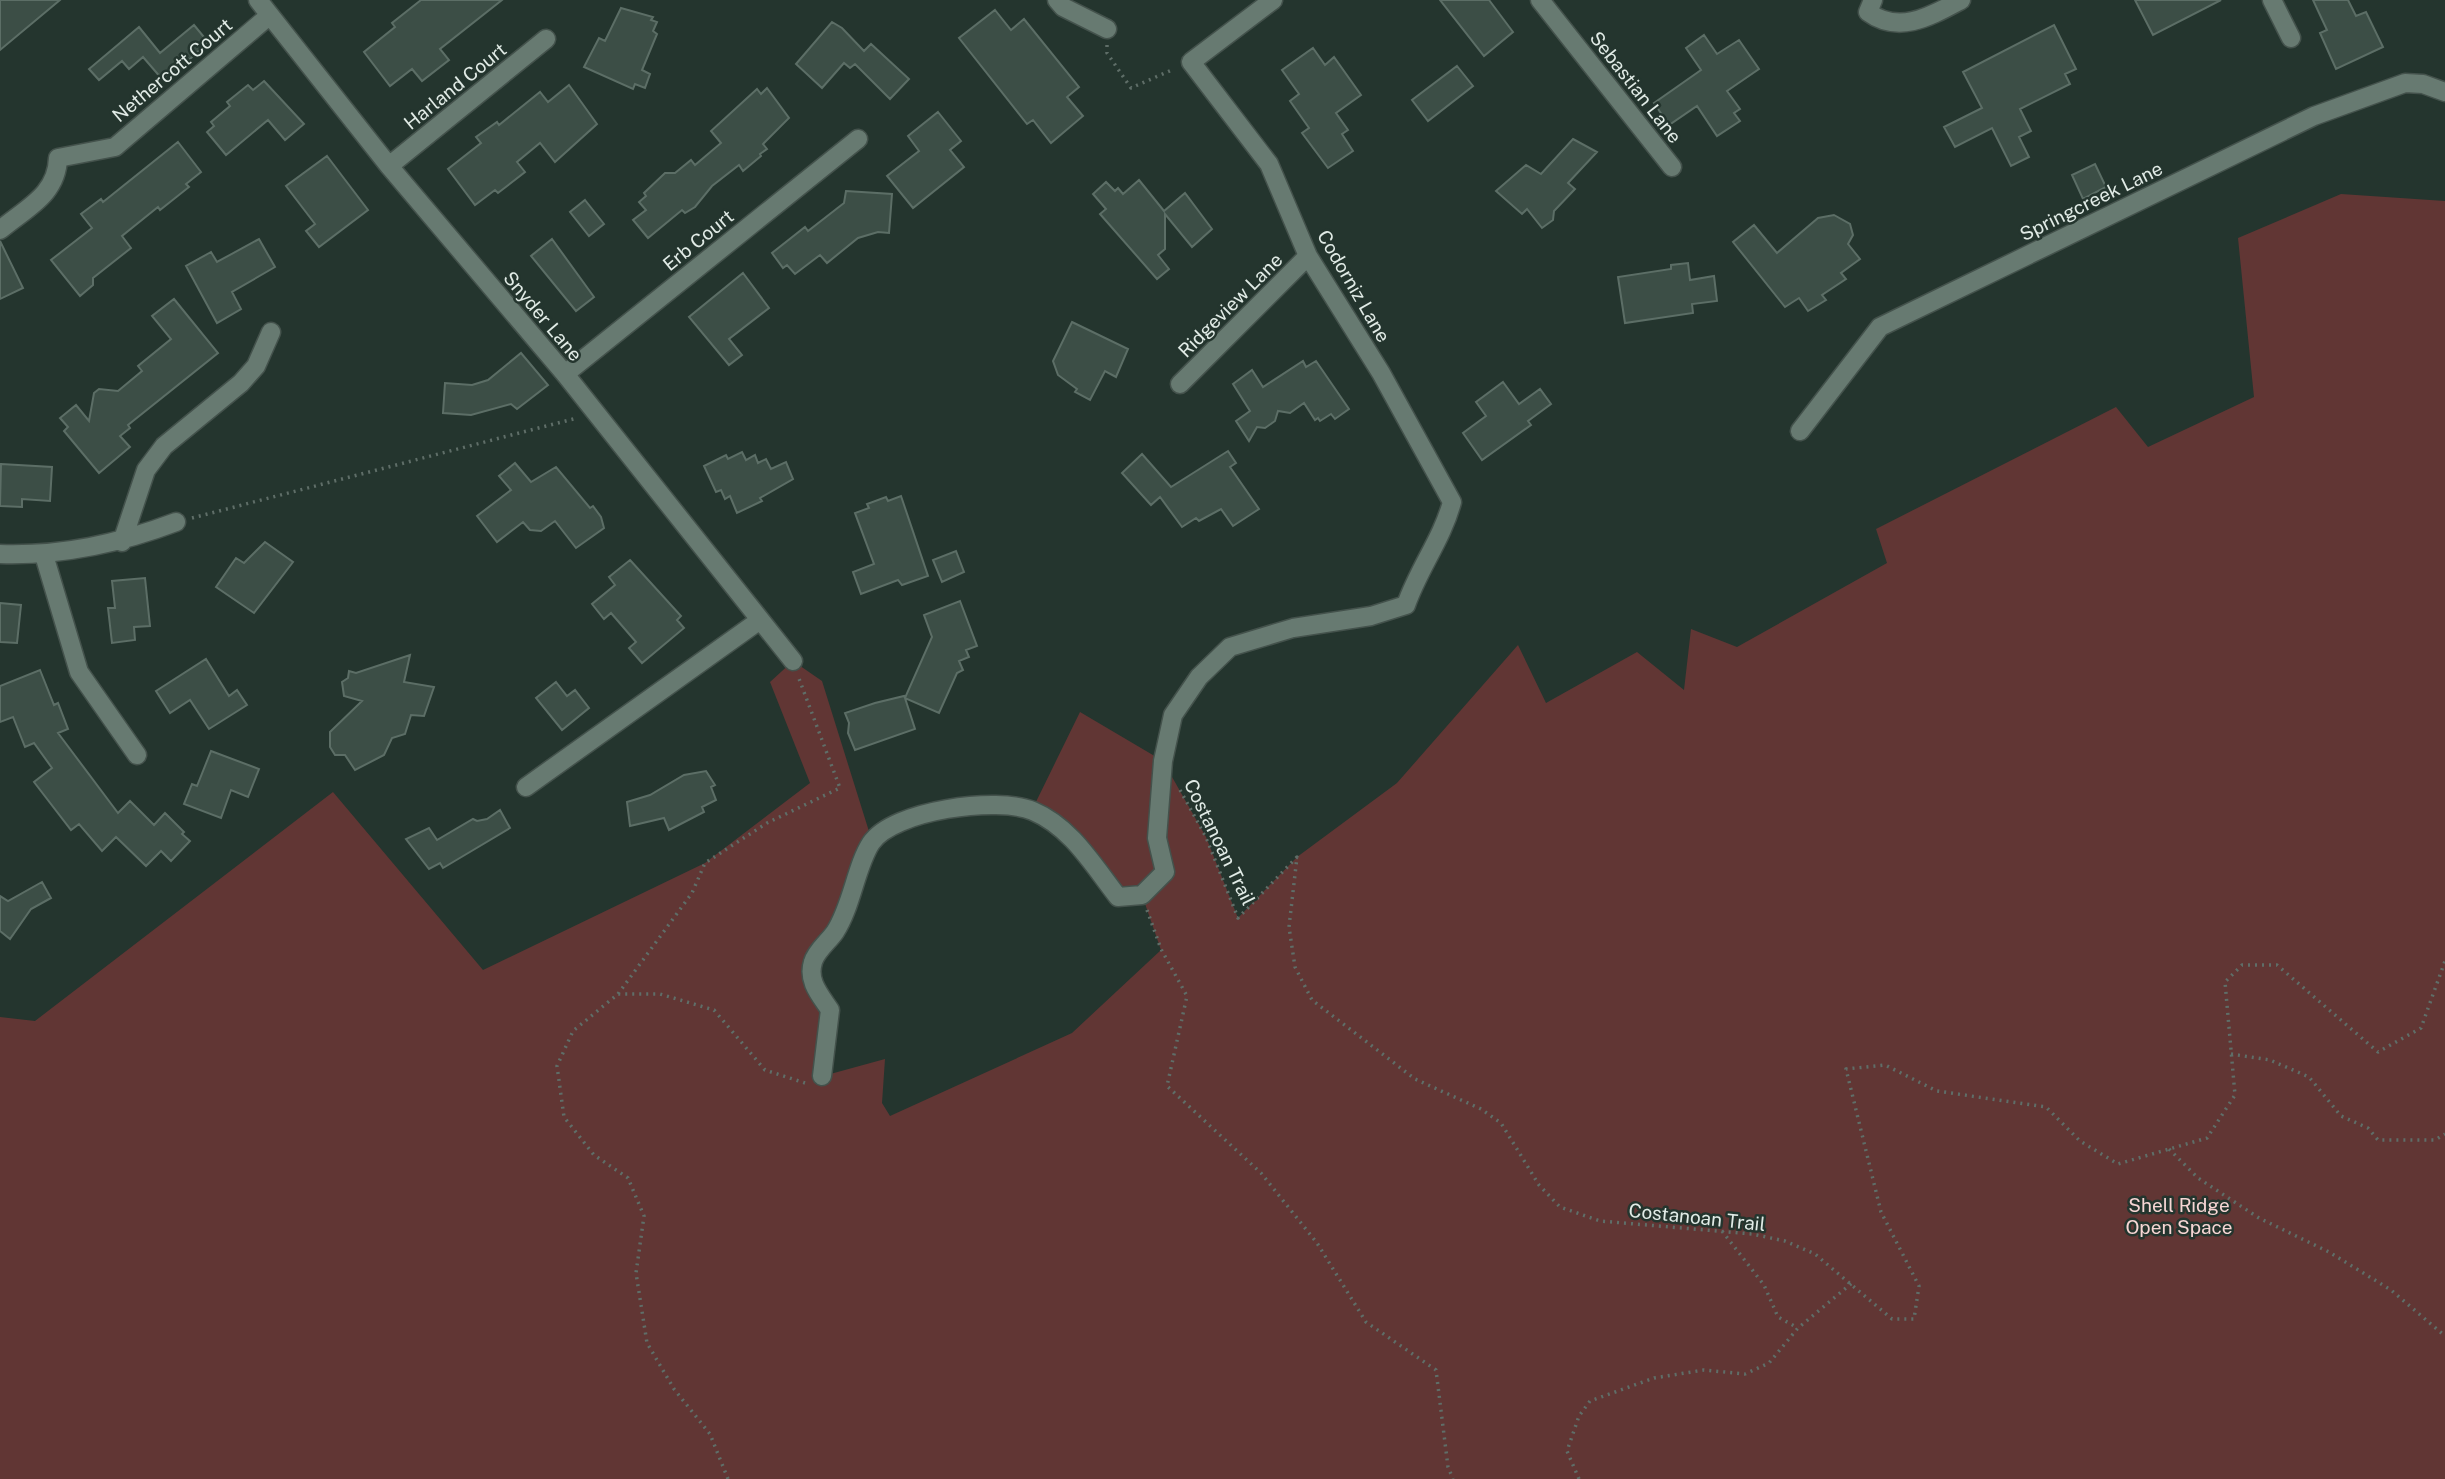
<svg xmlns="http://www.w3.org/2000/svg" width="2445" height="1479" font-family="'Public Sans',sans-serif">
  <rect width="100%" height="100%" fill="#24352e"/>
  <path fill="#613634" d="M2341,194l104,7v1278h-2445v-462l35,4 298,-229 150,178 222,-107 105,-80 -40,-101 23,-21 29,20 50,160 -59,120 17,49 -7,66 62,-17 -3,44 8,13 182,-83 89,-83 -19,-55 -24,2 -86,-87 48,-98 83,49 43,76 32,81 59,-61 100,-74 121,-138 28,58 91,-51 47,38 7,-61 46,18 150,-84 -11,-34 240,-122 32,40 106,-50 -16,-159z"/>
  <path fill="#3c4e46" stroke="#5c6e66" stroke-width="2" d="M0,0h60l-60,50z
    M421,0h81l-62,49 9,11 -27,21 -10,-12 -22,17 -26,-34 31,-25 -3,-4z
    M1440,0h49l24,32 -29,24z
    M2135,0h86l-68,35z
    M2313,0h35l8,16 10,-4 17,35 -47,22 -16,-36 7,-3z
    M621,8l32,9 -2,3 6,2 -4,9 4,3 -15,36 8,4 -5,14 -10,-4 -2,5 -49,-22 15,-29 6,3z
    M995,10l16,20 13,-11 55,68 -12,10 16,19 -32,27 -18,-23 -6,4 -68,-86z
    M832,22l10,6 22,23 7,-7 38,35 -19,20 -35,-35 -5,4 -6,-5 -22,25 -26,-24z
    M194,25l14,17 -37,35 -3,-3 -6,5 -19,-22 -14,12 -7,-8 -23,19 -10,-11 50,-42 21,26z
    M2054,25l22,44 -11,5 5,10 -50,25 11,22 -12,6 10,20 -18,9 -19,-38 -37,19 -11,-20 38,-19 -19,-36z
    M1704,35l13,19 22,-14 20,29 -32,22 13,18 -6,4 6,8 -23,15 -20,-30 -28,19 -15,-22 47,-33 -15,-22z
    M1313,48l12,17 9,-8 27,38 -25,18 12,17 -6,4 11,17 -25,17 -26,-35 7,-5 -19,-27 9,-7 -17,-24z
    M1457,66l16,20 -45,35 -16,-21z
    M264,81l40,43 -19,16 -17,-20 -42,35 -19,-23 7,-6 -3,-4 19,-16 -3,-4 21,-17 5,5z
    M569,85l28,39 -42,38 -15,-19 -23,19 8,10 -27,21 -3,-3 -20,15 -27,-36 33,-26 -5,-6 21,-15 2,3 41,-33 8,10z
    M767,88l22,30 -26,26 4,5 -7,5 1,2 -18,15 -4,-6 -27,21 -17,21 -10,6 -3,-3 -34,28 -15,-18 13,-10 -7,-8 7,-6 -2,-3 21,-20h10l16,-13 4,5 26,-22 -10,-12 46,-42 4,5z
    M938,112l23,29 -11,9 14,17 -51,41 -26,-32 32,-25 -11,-15z
    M1573,139l24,13 -29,31 7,6 -21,22 -1,9 -11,8 -15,-19 -5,5 -26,-23 30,-26 15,9z
    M178,142l23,30 -15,12 3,3 -29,23 -2,-3 -36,29 9,12 -38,30v7l-13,11 -29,-36 41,-32 -11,-14 20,-15 2,3z
    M327,156l41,54 -49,37 -13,-16 9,-7 -29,-38z
    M2095,164l11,23 -23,12 -11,-24z
    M1139,180l25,31 21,-18 27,36 -20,18 -27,-33v35l-7,6 11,14 -12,10 -57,-65 6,-5 -13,-15 13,-12 9,9 3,-3 5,6z
    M846,191l46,3 -3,39 -11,-1 -20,6 -31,25 -7,-8 -25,19 -8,-9 -4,3 -11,-15 33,-26 3,4 36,-28z
    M585,200l19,24 -15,12 -19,-24z
    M1834,215l16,9 3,11 -5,9 12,15 -19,14 5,6 -24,16 4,5 -18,11 -9,-13 -14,9 -52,-65 21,-17 23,28 41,-35z
    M259,239l16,28 -43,25 9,17 -24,14 -31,-57 25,-14 6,10z
    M552,239l42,58 -18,14 -45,-55z
    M0,241l23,47 -23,11z
    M1688,263l2,17 24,-4 3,25 -25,3 1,9 -68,10 -7,-46 53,-8v-4z
    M743,273l26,35 -40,31 13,16 -13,10 -40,-48z
    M174,299l44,54 -90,72 2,3 -10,8 10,11 -31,26 -35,-42 4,-4 -8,-9 16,-13 13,16 5,-28 5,-4 19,2 24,-20 -4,-5 33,-27 -19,-23z
    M1072,322l56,27 -12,28 -11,-6 -15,29 -15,-8 2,-3 -19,-14 -5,-14z
    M521,353l27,32 -31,24 -6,-5 -40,11 -28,-2 2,-30 27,2 16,-5z
    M1303,361l3,6 10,-6 33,48 -14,10 -4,-5 -11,7 -2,-3 -3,2 -11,-17 -14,10 -12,-2 -3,10 -10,7 -8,-1 -8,14 -13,-20 14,-10 -17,-27 19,-14 11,17z
    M1503,382l16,22 21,-15 11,15 -23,17 3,4 -49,35 -19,-27 23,-17 -10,-14z
    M1228,451l8,12 -6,4 29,42 -26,17 -12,-17 -22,12 -3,-3 -14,9 -22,-30 -9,8 -29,-32 20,-19 29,33z
    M742,452l4,8 9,-5 3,8 8,-4 5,10 15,-7 7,17 -33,19 2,3 -25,12 -7,-17 -5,3 -4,-9 -5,2 -12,-26 22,-11 2,4z
    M515,463l16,19 25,-15 34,41 3,-2 8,11 3,11 -28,20 -21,-27 -14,10 -11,-1 -7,-8 -26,20 -20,-26 34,-26 -12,-14z
    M1,464l51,3 -2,34 -28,-2v8l-22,-1z
    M901,496l27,80 -26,9 -4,-5 -37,14 -8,-22 21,-8 -19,-51 14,-5 -2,-4 19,-7 2,4z
    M265,542l28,20 -39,51 -38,-26 20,-29 8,5z
    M956,551l8,21 -22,10 -9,-22z
    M630,560l51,56 -4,4 7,8 -42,35 -13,-15 7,-6 -25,-29 -7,6 -12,-15 23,-19 -6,-8z
    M145,578l5,48 -16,1 1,13 -23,3 -4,-35h7l-3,-27z
    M960,601l17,45 -11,4 3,7 -10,4 4,9 -6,3 -18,40 -34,-15 10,31 -60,21 -7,-17 1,-10 -4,-10 30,-10 29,-7 1,2 27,-61 -8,-22z
    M0,603l21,2 -4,38 -17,-1z
    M410,655l-6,27 30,5 -10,29 -13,-1 -6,19 -13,4 -8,17 -29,15 -10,-15h-10l-5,-8v-15l32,-31 -18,-5 -2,-14 6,-4 1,-7 7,2z
    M206,659l23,37 8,-6 10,15 -38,24 -19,-29 -20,13 -14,-22z
    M40,670l14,35 4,-2 10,26 -10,4 60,80 12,-12 24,24 11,-12 19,19 -2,2 8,7 -19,20 -10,-10 -15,15 -30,-29 -14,14 -23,-27 -8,6 -37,-48 18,-14 -18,-25 -9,4 -12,-30 -13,5v-36z
    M556,682l11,14 8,-6 14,18 -27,22 -26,-32z
    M211,751l48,18 -11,28 -17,-7 -10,28 -37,-14 8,-20 5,2z
    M706,771l9,14 -4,2 5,13 -14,7 2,5 -35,18 -5,-12 -34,8 -3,-24 23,-7 34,-20z
    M500,810l10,18 -67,40 -3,-5 -11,6 -23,-30 23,-11 8,12 36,-21 4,2 10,-2z
    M42,882l9,16 -20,11 -21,30 -10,-8v-35l8,5z"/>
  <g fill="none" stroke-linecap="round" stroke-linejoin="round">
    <g stroke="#44524c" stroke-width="21">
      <path id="minor" d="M258,0l131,166 176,208 228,287
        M1057,0l6,7 44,22
        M1540,0l132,167
        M1873,0l-5,12c31,23 63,4 93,-12
        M2272,0l19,38
        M389,166l157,-127
        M0,230c26,-22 57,-35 58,-72l57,-11 155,-132
        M565,374l293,-235
        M1180,384l128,-128
        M1800,431l80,-104 434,-211 91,-33 18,1 22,8
        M122,542l24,-72 18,-24 77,-63 15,-17 15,-34
        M0,554c62,2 118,-10 176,-32
        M44,555l35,117 58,83
        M526,787l234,-167
        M822,1076l8,-66c-10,-15 -23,-29 -17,-48 3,-11 16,-21 22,-30 17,-26 21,-66 36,-89 22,-33 127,-47 162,-32 38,16 60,54 85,86l24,-2 23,-23 -8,-34 6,-77 10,-46 26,-38 31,-30 63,-19 78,-12 35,-11c13,-37 36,-66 46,-103l-71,-129 -73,-117 -39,-92 -78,-102 82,-62"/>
    </g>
    <path stroke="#5f6e68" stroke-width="3.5" stroke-dasharray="2 5" stroke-linecap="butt" d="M1107,45v8l24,35 43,-19
      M192,518l385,-100
      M1180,790l26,47 32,81 59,-61 -8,70 6,40 17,33 103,79 66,30 20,14 38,62 21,22 40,14 152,13 33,7 30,13 77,65h22l5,-33 -38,-74 -35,-143 39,-4 52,26 109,16 34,34 38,23 89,-26 28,-43 -10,-113 17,-17h35l101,87 43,-24 24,-67
      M1147,910l14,39 26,47 -20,90 94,87 56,70 49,79 70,48 12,97 5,12
      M618,994l74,-101 13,-30 62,-40 73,-35 -42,-112
      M2231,1054l39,6 39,17 32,39 27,12 10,12h57l10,-6
      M2169,1149l29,29 61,40 70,34 62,38 54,46
      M1722,1231l42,54 14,32 20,11
      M728,1479l-18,-45 -36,-45 -27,-46 -11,-70 8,-57 -16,-38 -34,-23 -30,-38 -7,-51 16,-35 45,-37h42l54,16 51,60 40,13
      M1579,1479l-12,-28 12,-35 11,-15 64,-23 50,-8 41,4 24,-11 29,-35 54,-45"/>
    <use href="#minor" stroke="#677a71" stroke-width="18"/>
  </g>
  <g text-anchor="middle" stroke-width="5" stroke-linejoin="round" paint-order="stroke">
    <g font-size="19" fill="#e1ebe6" stroke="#24352e">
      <text transform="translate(172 70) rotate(-40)" y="7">Nethercott Court</text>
      <text transform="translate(455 86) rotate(-39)" y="7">Harland Court</text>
      <text transform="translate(1636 87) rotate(52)" y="7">Sebastian Lane</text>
      <text transform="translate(2091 201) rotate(-26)" y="7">Springcreek Lane</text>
      <text transform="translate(698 240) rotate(-39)" y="7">Erb Court</text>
      <text transform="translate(1354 286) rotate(60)" y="7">Codorniz Lane</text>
      <text transform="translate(1230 305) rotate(-45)" y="7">Ridgeview Lane</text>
      <text transform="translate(543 316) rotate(50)" y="7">Snyder Lane</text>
      <text transform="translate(1220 842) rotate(64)" y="7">Costanoan Trail</text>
      <text transform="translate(1697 1217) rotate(6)" y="7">Costanoan Trail</text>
    </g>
    <g font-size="19" fill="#f7d6d4" stroke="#24352e">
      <text x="2179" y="1212">Shell Ridge<tspan x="2179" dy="22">Open Space</tspan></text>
    </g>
  </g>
</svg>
